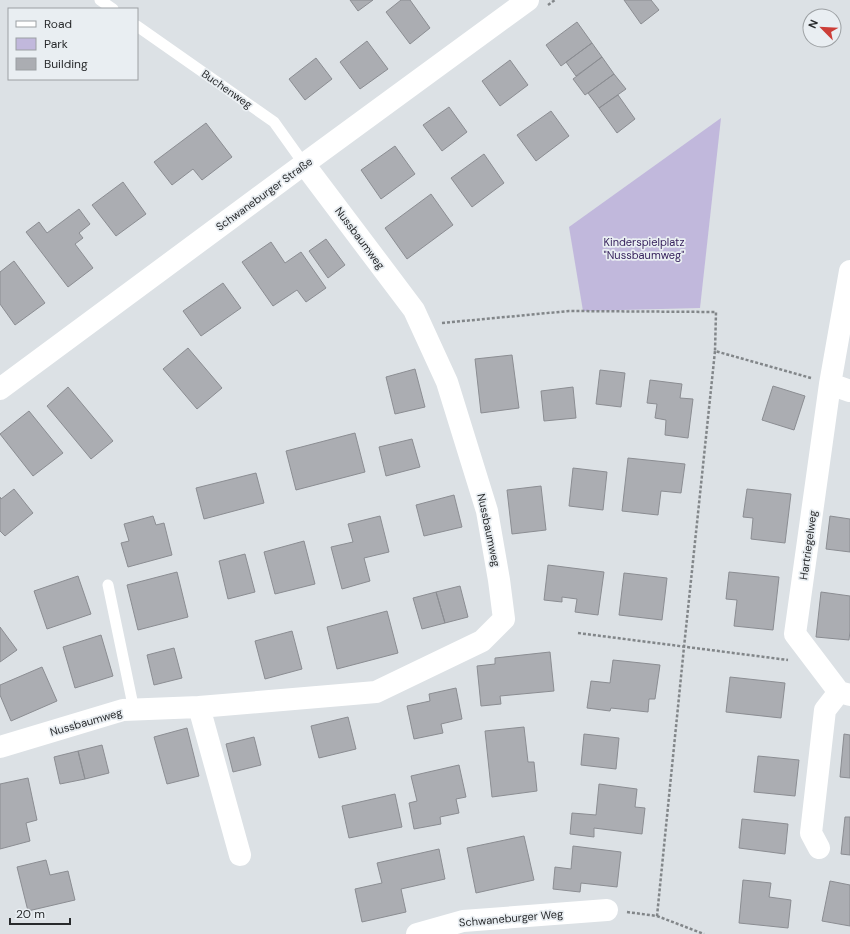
<svg xmlns="http://www.w3.org/2000/svg" width="850" height="934" font-family="'DM Sans',sans-serif">
  <rect width="100%" height="100%" fill="#dce1e5"/>
  <path fill="#c1b8dc" d="M721,118l-21,190 -117,3 -14,-84z"/>
  <path fill="#abadb2" stroke="#8b8d92" d="M350,0h23l-15,11z
    M401,0h9l20,28 -20,16 -24,-32z
    M624,0h27l8,10 -18,14z
    M577,22l15,21 -31,23 -15,-21z
    M367,41l21,28 -28,20 -20,-27z
    M592,43l10,14 -26,19 -10,-14z
    M602,57l12,17 -29,21 -12,-16z
    M316,58l16,21 -27,21 -16,-21z
    M510,60l18,25 -28,21 -18,-25z
    M614,74l12,15 -27,19 -11,-15z
    M618,95l17,24 -18,14 -18,-25z
    M449,107l18,25 -25,19 -19,-26z
    M551,111l18,25 -33,25 -19,-26z
    M206,123l26,34 -30,23 -9,-11 -21,16 -18,-23z
    M395,146l20,28 -34,25 -20,-29z
    M484,154l20,29 -32,24 -21,-29z
    M123,182l23,32 -30,22 -24,-31z
    M431,194l22,31 -46,34 -22,-31z
    M79,209l11,15 -11,9 4,5 -8,6 18,24 -25,19 -42,-55 13,-10 8,11z
    M326,239l19,26 -17,13 -19,-27z
    M271,242l14,21 16,-11 25,36 -20,14 -9,-12 -24,16 -31,-44z
    M14,261l31,42 -30,22 -15,-21v-32z
    M223,283l18,25 -40,28 -18,-25z
    M188,348l34,40 -25,21 -34,-40z
    M512,355l7,53 -38,5 -6,-54z
    M415,369l10,38 -30,7 -9,-37z
    M600,370l25,3 -4,34 -25,-3z
    M650,380l32,4 -2,14 13,1 -5,39 -23,-3 1,-15 -11,-2 2,-14 -10,-1z
    M773,386l32,10 -11,34 -32,-10z
    M68,387l45,54 -22,18 -44,-53z
    M573,387l3,31 -32,3 -3,-30z
    M29,411l34,42 -30,23 -33,-42z
    M355,433l10,39 -69,18 -10,-39z
    M412,439l8,28 -34,9 -7,-29z
    M628,458l57,6 -4,29 -20,-2 -3,24 -36,-4z
    M573,468l34,4 -4,38 -34,-4z
    M256,473l8,30 -60,16 -8,-31z
    M541,486l5,44 -34,4 -5,-44z
    M14,489l19,24 -28,23 -5,-5v-34l1,2z
    M747,489l44,5 -6,49 -34,-4 2,-21 -10,-1z
    M454,495l8,32 -38,9 -8,-31z
    M153,516l3,9 8,-2 8,32 -44,12 -7,-24 8,-2 -5,-17z
    M380,516l9,36 -25,6 6,23 -28,8 -11,-42 22,-5 -5,-18z
    M830,516l20,3v33l-24,-3z
    M304,541l11,43 -40,10 -11,-42z
    M245,554l10,38 -27,7 -9,-38z
    M548,565l56,7 -6,43 -23,-3 2,-13 -15,-2v5l-18,-2z
    M177,572l11,45 -50,13 -11,-45z
    M729,572l50,5 -6,53 -39,-4 3,-26 -11,-1z
    M624,573l43,5 -5,42 -43,-5z
    M78,576l13,38 -44,15 -13,-38z
    M460,586l8,31 -23,6 -9,-31z
    M436,592l9,31 -23,6 -9,-31z
    M821,592l29,4v35l-1,9 -33,-3z
    M387,611l11,42 -61,16 -10,-42z
    M0,627l17,23 -17,12z
    M292,631l10,38 -37,10 -10,-38z
    M101,635l12,41 -38,12 -12,-41z
    M174,648l8,30 -28,7 -7,-30z
    M550,652l4,39 -54,5 1,8 -20,2 -4,-40 18,-2v-6z
    M613,660l47,5 -5,34h-6l-1,13 -37,-4 -1,3 -23,-3 4,-27 19,2z
    M42,667l15,34 -46,20 -11,-26v-10z
    M730,677l55,6 -4,35 -55,-6z
    M456,688l6,31 -21,5 2,9 -29,6 -7,-33 23,-5 -1,-7z
    M348,717l8,32 -37,9 -8,-32z
    M524,727l4,35h6l3,29 -45,6 -7,-66z
    M187,728l12,48 -32,8 -13,-47z
    M584,734l35,4 -3,31 -35,-4z
    M844,734l6,1v43l-10,-1z
    M254,737l7,28 -28,7 -7,-28z
    M102,745l7,28 -24,6 -7,-28z
    M78,751l7,28 -25,5 -6,-27z
    M758,756l41,4 -4,36 -41,-4z
    M459,765l7,32 -10,2 3,14 -19,4 1,7 -27,5 -5,-26 8,-2 -6,-25z
    M28,778l9,42 -11,3 4,18 -30,8v-65z
    M599,784l38,5 -2,18 10,1 -3,26 -48,-6v9l-24,-3 2,-21 24,2z
    M395,794l7,33 -53,11 -7,-32z
    M845,817h5v38l-9,-1z
    M742,819l46,5 -3,30 -46,-6z
    M524,836l10,44 -58,13 -9,-45z
    M573,846l48,6 -4,35 -36,-4 -1,9 -27,-3 2,-22 16,2z
    M439,849l6,30 -44,10 5,23 -44,10 -7,-33 27,-6 -5,-20z
    M46,860l4,15 18,-4 7,29 -47,11 -11,-44z
    M743,880l28,3 -2,14 22,3 -3,28 -49,-5z
    M830,881l20,4v41l-28,-5z"/>
  <g fill="none" stroke-linecap="round" stroke-linejoin="round">
    <path stroke="#828689" stroke-width="2.5" stroke-dasharray="3 2" stroke-linecap="butt" d="M548,5l7,-5
      M442,323l127,-12 147,1 -1,39
      M578,633l210,27
      M627,912l30,4 27,-269 31,-296 96,27
      M657,916l47,18"/>
    <path stroke="#fff" stroke-width="11" d="M100,0l13,9
      M137,26l137,96 30,42
      M108,585l26,125"/>
    <path stroke="#fff" stroke-width="22" d="M850,271l-20,113 20,7
      M830,384l-35,250 44,58 11,3
      M0,747l123,-37 76,-3
      M819,848l-8,-15 14,-123 14,-18
      M240,855l-41,-148 177,-15 106,-51 22,-22 -5,-39 -12,-69 -40,-129 -33,-72 -110,-146
      M417,934l46,-13 144,-11"/>
    <path stroke="#fff" stroke-width="22" d="M0,389l304,-225 224,-164"/>
  </g>
  <g text-anchor="middle" stroke-width="3.5" stroke-linejoin="round" paint-order="stroke">
    <g font-size="11" fill="#282a2c" stroke="#e9eef2">
      <text transform="translate(227 89) rotate(35)" y="4">Buchenweg</text>
      <text transform="translate(264 194) rotate(-36)" y="4">Schwaneburger Straße</text>
      <text transform="translate(360 238) rotate(53)" y="4">Nussbaumweg</text>
      <text transform="translate(489 530) rotate(78)" y="4">Nussbaumweg</text>
      <text transform="translate(808 545) rotate(-82)" y="4">Hartriegelweg</text>
      <text transform="translate(86 722) rotate(-16)" y="4">Nussbaumweg</text>
      <text transform="translate(511 918) rotate(-5)" y="4">Schwaneburger Weg</text>
    </g>
    <g font-size="11" fill="#39245e" stroke="#e9eef2">
      <text x="644" y="246">Kinderspielplatz<tspan x="644" dy="13">"Nussbaumweg"</tspan></text>
    </g>
  </g>
  <rect x="8" y="8" width="130" height="72" fill="#e9eef2" stroke="#9ca0a3"/>
  <rect x="16" y="21" width="20" height="6" fill="#ffffff" stroke="#9ca0a3"/>
  <text x="44" y="28" font-size="12" fill="#282a2c">Road</text>
  <rect x="16" y="38" width="20" height="12" fill="#c1b8dc" stroke="#9ca0a3"/>
  <text x="44" y="48" font-size="12" fill="#282a2c">Park</text>
  <rect x="16" y="58" width="20" height="12" fill="#abadb2" stroke="#9ca0a3"/>
  <text x="44" y="68" font-size="12" fill="#282a2c">Building</text>
  <g transform="translate(822 28) rotate(294)"><circle r="19" fill="#e9eef2" stroke="#9ca0a3"/>
  <path d="M0-3L7 15L0 10L-7 15Z" fill="#cc3e38"/>
  <text y="-6" font-size="11" font-weight="bold" text-anchor="middle" fill="#282a2c">N</text>
  </g>
  <path d="M10 918v6h60v-6" fill="none" stroke="#282a2c" stroke-width="2"/>
  <text x="16" y="918" font-size="12" fill="#282a2c" stroke="#e9eef2" stroke-width="3" paint-order="stroke">20 m</text>
</svg>
